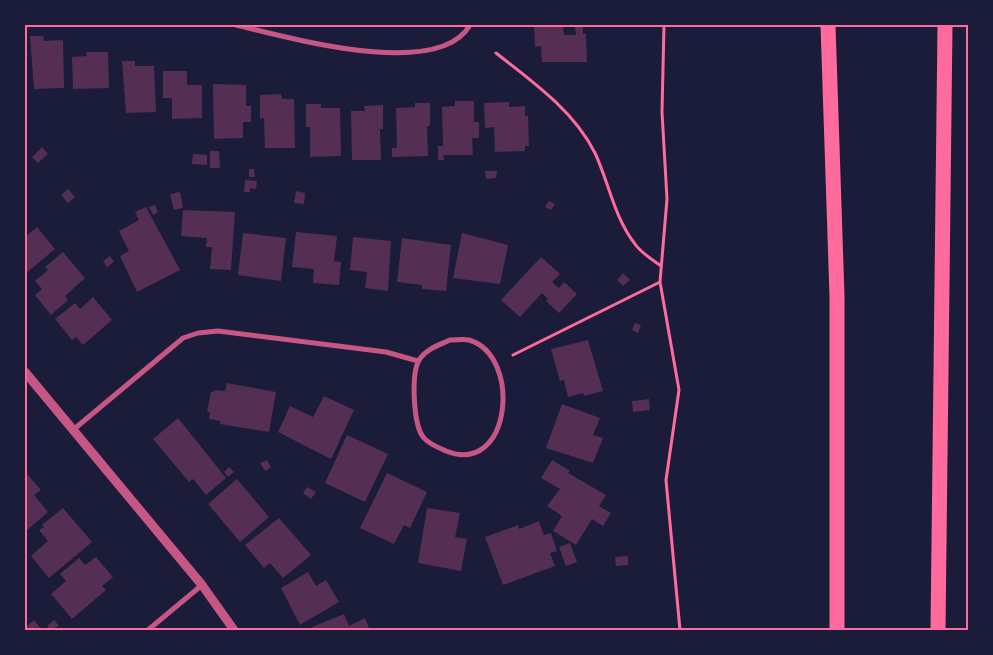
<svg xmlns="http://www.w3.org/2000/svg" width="993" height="655" font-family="Poppins,sans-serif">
  <rect width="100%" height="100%" fill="#1b1b3a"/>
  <path fill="#542f53" d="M534,25h29l1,10h12l-1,-9h8v8h3l1,28h-45l-1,-16 -6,1z
    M30,36h13l1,5 19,-1 1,48 -30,1z
    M86,52h22l1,36 -36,1 -1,-32 15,-1z
    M122,61h13v5h19l2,46 -30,1z
    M163,71h24v14h15v33l-30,1v-21h-9z
    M213,84l33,1v21h5v16h-8v16l-29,1z
    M281,94l1,5h12l1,49h-30l-1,-30 -4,1v-24z
    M455,101h19v21h5v16h-7l1,17h-30l1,5h-6v-14h5l-1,-39 13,-1z
    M509,102v5l16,-1v10h3l1,30h-4v5l-30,1 -1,-25 -9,1 -1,-25z
    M415,103h15v23h-3l1,30 -36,1v-9h5l-1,-40 19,-1z
    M306,104h15v4h19l1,48 -31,1v-30h-4z
    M383,105v24h-3l1,31h-29l-1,-49h14l-1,-5z
    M42,147l6,7 -10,9 -6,-6z
    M210,151h9l1,17h-10z
    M193,154l14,1v10l-15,-1z
    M249,169h5l1,8h-6z
    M485,171h12l-1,7 -10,1z
    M245,180l12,1 -1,8 -6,-1v4h-6z
    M68,189l7,8 -7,6 -7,-8z
    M296,191l9,2 -1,11 -10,-1z
    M180,192l3,16 -9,2 -4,-16z
    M549,201l6,3 -4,6 -6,-3z
    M155,205l3,7 -5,3 -4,-8z
    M146,207l34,63 -43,22 -17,-36 9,-5 -10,-20 20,-11 -4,-8z
    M183,210l52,2 -4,58 -21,-1 2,-22h-6l1,-9 -26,-2z
    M37,227l18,22 -30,25v-37z
    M296,232l41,4 -3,25 7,1 -2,23 -26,-2 1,-14 -22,-2z
    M243,233l43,5 -5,43 -43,-6z
    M462,233l46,12 -8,39 -47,-6z
    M353,237l38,4 -3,50 -23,-3 2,-16 -17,-2z
    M402,238l49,7 -5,46 -24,-2v-4l-25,-3z
    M63,252l22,26 -20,18 3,4 -17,15 -16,-20 7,-6 -7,-8 13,-11 -3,-3z
    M110,256l4,6 -7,5 -4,-6z
    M541,257l19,17 -8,8 7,6 5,-6 13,12 -18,19 -13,-12 2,-2 -6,-6 -22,24 -19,-17z
    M623,273l7,7 -7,6 -6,-6z
    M93,297l19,23 -29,25 -7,-8 -4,3 -17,-21 20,-16 5,6z
    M635,323l6,2 -3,8 -6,-3z
    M588,340l15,51 -19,5 -1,-3 -15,4 -4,-17 -4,1 -9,-32z
    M227,383l49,9 -7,40 -49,-8v-3l-11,-2 1,-6 -3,-1 4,-20h3v-2l11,1z
    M324,396l30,14 -23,49 -53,-27 12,-26 23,11z
    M649,399l1,11 -17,2 -1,-11z
    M562,404l38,14 -7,17 10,3 -10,25 -47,-15z
    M178,418l48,60 -20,17 -13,-16 -4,3 -36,-43z
    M347,435l41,19 -23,48 -40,-19z
    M267,460l4,7 -6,4 -5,-8z
    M552,460l18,11 -2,2 38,22 -7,11 12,7 -8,13 -11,-7 -16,26 -23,-14 9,-15 -15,-10 13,-17 -19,-11z
    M229,467l5,5 -6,5 -4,-5z
    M26,473l15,17 -7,5 14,17 -23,20z
    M387,473l40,19 -17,36 -6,-3 -10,19 -34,-16z
    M237,479l32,38 -29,25 -32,-38z
    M307,487l9,5 -5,7 -8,-6z
    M63,508l29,34 -43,36 -18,-22 17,-15 -9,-11 5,-3 -2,-2z
    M427,508l33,5 -5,24 12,2 -6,32 -43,-8z
    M279,518l32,37 -28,23 -13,-15 -6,5 -19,-23z
    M539,521l5,14 7,-2 6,18 -7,2 5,13 -52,19 -18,-48 33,-12 1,4z
    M570,543l7,19 -11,4 -7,-19z
    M628,556v9l-12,1 -1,-9z
    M96,557l17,20 -11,9 4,4 -34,29 -21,-25 15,-13 -6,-7 19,-16 6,7z
    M308,572l8,14 10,-6 13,22 -39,23 -19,-37z
    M344,614l5,12 16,-8 5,12h-57l-1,-3z
    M34,620l8,10h-17v-7l2,3z
    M54,620l5,6 -9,4 -3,-4z"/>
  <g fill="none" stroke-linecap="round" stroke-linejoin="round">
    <path stroke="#ff6b9d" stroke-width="3" d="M664,25l-2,87 5,87 -7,83 19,108 -13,90 14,150
      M496,53c36,28 78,58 99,100 14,30 19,64 40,91 6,9 18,16 26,22
      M513,355l147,-73"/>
    <path stroke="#c65784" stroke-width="5" d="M236,25c51,12 202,56 234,0
      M450,340c6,0 14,-1 19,0 53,15 43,137 -23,111 -7,-3 -17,-7 -22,-13 -11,-12 -13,-64 -5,-78 7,-11 20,-15 31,-20z
      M73,430l110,-92 15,-5 20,-2 168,21 32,9
      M148,630l54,-45"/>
    <path stroke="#c65784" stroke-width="9" d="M25,372l177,213 32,45"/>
    <path stroke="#ff6b9d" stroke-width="15" d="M828,25l9,271v334
      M938,630l7,-605"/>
  </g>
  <rect width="993" height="655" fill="none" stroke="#1b1b3a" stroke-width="52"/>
  <rect x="26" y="26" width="941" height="603" fill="none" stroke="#ff6b9d" stroke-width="2"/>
</svg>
